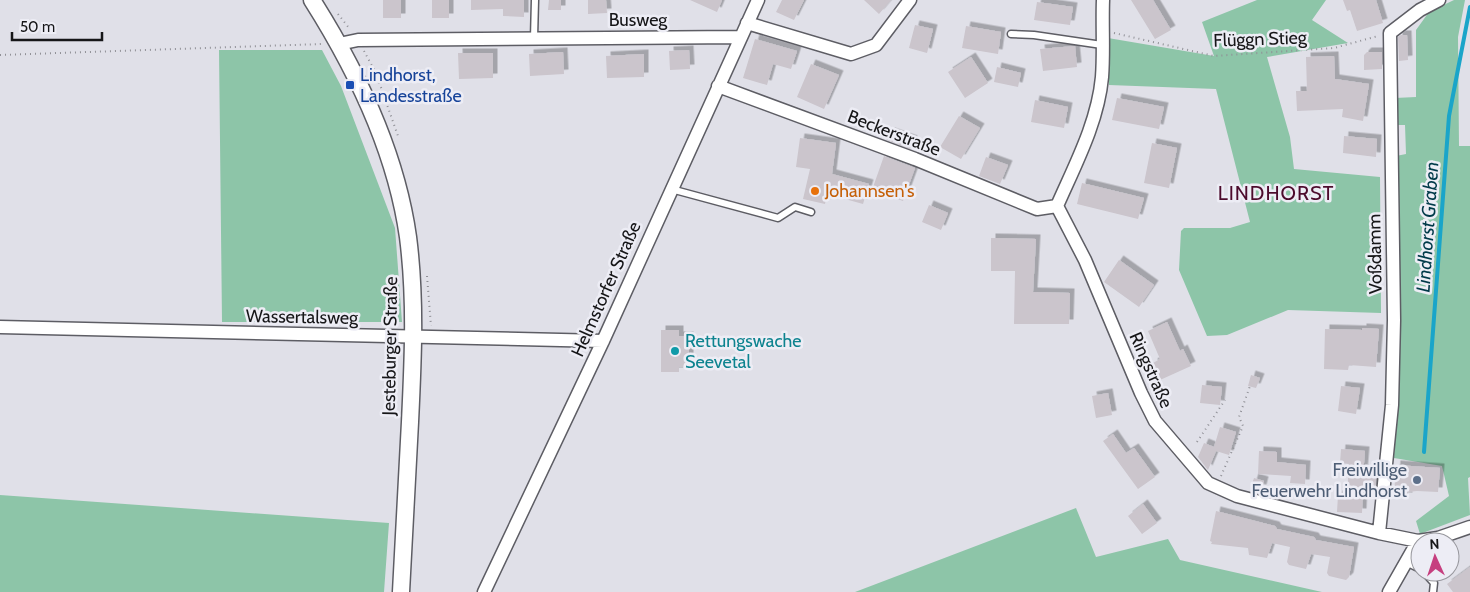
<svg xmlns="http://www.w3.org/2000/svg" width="1470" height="592" font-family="Cabin,sans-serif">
  <defs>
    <filter id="shadow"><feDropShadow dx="4.5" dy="-4.5" stdDeviation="0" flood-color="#0004"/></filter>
  </defs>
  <rect width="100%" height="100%" fill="#e0e0e8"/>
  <path fill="#8dc5a8" d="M1257,0h69l-14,20 36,23 -81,14 23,80 4,32 86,8 1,136 -93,-3 -61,25 -20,1 -28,-66 2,-39 3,-3h46l20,-6 -34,-133 -107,-4 -1,-47 106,18 -12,-34z
    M1454,0h11l-7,37 1,109h11v331l-2,1 2,37 -50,19 -4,-13 33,-25 -7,-30 -48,-8 4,-179 -2,-123 10,-2 -1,-29h-10v-27l21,-1v-67l13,-18z
    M219,50h103l19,36 54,142 7,94h-180z
    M0,495l389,28 -5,69h-384z
    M1076,508l20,49 72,-18 12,21 142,32h-467z"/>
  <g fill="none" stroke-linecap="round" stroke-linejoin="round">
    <path stroke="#1aa5c9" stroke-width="4" d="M1424,452l25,-336 21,-109"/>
  </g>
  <path fill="#cbc5cc" filter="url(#shadow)" d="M383,0h18v18h-18z
    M432,0h17v18h-17z
    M471,0h53v17l-21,-1v-7l-32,1z
    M549,0h12v10h-13z
    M588,0h18l1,13 -19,1z
    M690,0h32l-5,12z
    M782,0h22l-10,20 -18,-8z
    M864,0h27l-12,14z
    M1131,0h22l18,30 -16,9z
    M1343,0h33l7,23 -26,8 -7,-21 -3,1z
    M1037,2l36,5 -3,18 -36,-5z
    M915,25l18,4 -6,24 -18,-5z
    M966,26l35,6 -3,22 -36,-6z
    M1401,35h6l1,25 -9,1 -1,-24z
    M755,39l42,12 -6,18 -18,-5 -6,21 -24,-7z
    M1075,46l2,21 -34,4 -3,-22z
    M689,50l1,19 -20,1 -1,-19z
    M563,52l1,22 -34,2 -1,-22z
    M1367,52h15v17l-18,1v-15z
    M458,53h35v25l-34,1z
    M644,54v23l-37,1 -1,-22z
    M1334,56l1,23 34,5 -6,37 -21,-4 1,-8 -46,2 -1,-20h11l-1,-34z
    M971,57l17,26 -23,15 -17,-26z
    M811,64l28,11 -15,34 -27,-12z
    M997,67l24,6 -3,14 -24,-5z
    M1117,98l47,9 -5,22 -47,-9z
    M1035,100l33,7 -4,21 -33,-6z
    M959,116l21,12 -19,31 -21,-12z
    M890,132l23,8 -3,9 -23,-9z
    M1344,136l33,3 -1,18 -33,-4z
    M800,138l36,5 -4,31 37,10 -6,20 -36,-10 -2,10 -22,-5 7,-30 -14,-2z
    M1152,143l25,5 -8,40 -25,-5z
    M884,156l31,12 -12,33 -31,-11z
    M986,157l22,8 -8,19 -21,-8z
    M1082,183l62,15 -6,21 -61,-15z
    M929,205l19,8 -7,17 -19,-8z
    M991,238l45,1 -3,53 37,1 -1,31h-55l1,-53h-24z
    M1119,260l35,25 -15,22 -35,-25z
    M1167,322l13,29 3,-2 8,17 -31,14 -7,-17 7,-4 -12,-28z
    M1362,328l17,1 -3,38 -27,-2 -1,5 -24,-1 1,-40 37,1z
    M661,330h18v6h10v31h-10v5h-18z
    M1251,375l9,3 -4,10 -8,-2z
    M1202,385l20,2 -2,18 -20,-2z
    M1341,386l19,2 -4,26 -18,-3z
    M1108,393l4,22 -16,3 -4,-22z
    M1220,427l16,5 -7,23 -13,-4 -8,19 -10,-13 6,-14 10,4z
    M1113,434l13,19 8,-5 21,29 -17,12 -35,-48z
    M1341,449l24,2 -2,24 13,1 -1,14 -12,-1 -1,24 -25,-1 1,-17h9l2,-31 -9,-1z
    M1259,451l18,1v10l29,3 -1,19 -15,-1 1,-7 -33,-2z
    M1396,465l44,3 -2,24 -21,-1 -9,1v5l-14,-1z
    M1254,478l10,3 -2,8 -11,-2z
    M1143,504l14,19 -15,11 -14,-18z
    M1216,511l59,15 2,3 37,8 2,3 38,7 -5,30 -3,3 -17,-4 -2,-3 3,-16 -19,-3 -5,15 -17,-4 -2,-3 3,-15 -18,-4 -5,15 -18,-3 -1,-7 -37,-4 1,-2 -2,-1z
    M1470,567v25h-17l-6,-8z"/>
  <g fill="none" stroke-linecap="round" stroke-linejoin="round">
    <g stroke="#5d5d64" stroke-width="9">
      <path id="lane" d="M1011,34l23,1 68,10
        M534,38l1,-38
        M671,189l107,29 17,-11 16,5
        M1406,562l14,7
        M1424,572l10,11 -1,9"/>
    </g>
    <g stroke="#5d5d64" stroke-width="15">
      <path id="street" d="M747,23l104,31 25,-9 34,-45
        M339,44l19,-4 383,-3
        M718,86l197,73 122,50 20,-3
        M1057,206l28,54 56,133 14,28 53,62 29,13 142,37 39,8 20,-3 32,-11
        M1057,206c18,-41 41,-84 45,-129 2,-26 0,-52 1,-77
        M0,327l603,14
        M1379,533l13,-128 2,-85 -4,-287 30,-23 19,-10
        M484,592l119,-251 155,-341
        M1389,592l29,-51"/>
    </g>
    <g stroke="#5d5d64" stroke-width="19">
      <path id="secondary" d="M312,0c45,71 84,152 96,237 8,62 5,123 2,185 -3,57 -6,113 -9,170"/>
    </g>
    <path stroke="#909096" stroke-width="2" stroke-dasharray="1 4" stroke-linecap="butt" d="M338,14l11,14
      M1114,33l100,23 120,-8 44,-12
      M364,51l12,22 23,66
      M0,55l322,-11
      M427,276l4,50
      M1197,442l28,-42
      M1221,476l22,-50 -4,-9 11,-31"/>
    <use href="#lane" stroke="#fff" stroke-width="6"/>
    <use href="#street" stroke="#fff" stroke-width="12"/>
    <use href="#secondary" stroke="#fff" stroke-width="16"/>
  </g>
  <rect fill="#1a4fb4" stroke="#ededf5" stroke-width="2" x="345" y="80" width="10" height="10" rx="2.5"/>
  <circle fill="#e8710a" stroke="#ededf5" stroke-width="2" cx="815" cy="191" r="5"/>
  <circle fill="#0f9aa8" stroke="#ededf5" stroke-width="2" cx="675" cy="351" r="5"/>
  <circle fill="#5c6f8a" stroke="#ededf5" stroke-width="2" cx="1417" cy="480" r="5"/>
  <g text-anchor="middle" stroke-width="5" stroke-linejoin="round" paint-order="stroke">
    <g font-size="18" fill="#161618" stroke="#ededf5">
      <text x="638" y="26">Busweg</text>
      <text transform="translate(1260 39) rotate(-2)" y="6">Flüggn Stieg</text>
      <text transform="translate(894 133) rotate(21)" y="6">Beckerstraße</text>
      <text transform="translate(1375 254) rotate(-91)" y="6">Voßdamm</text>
      <text transform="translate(606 289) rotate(-66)" y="6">Helmstorfer Straße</text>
      <text transform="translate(302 317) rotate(1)" y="6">Wassertalsweg</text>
      <text transform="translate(390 346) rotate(-89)" y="6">Jesteburger Straße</text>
      <text transform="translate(1151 370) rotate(66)" y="6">Ringstraße</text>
    </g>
    <g font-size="18" fill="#164399" stroke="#ededf5" text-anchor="start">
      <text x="360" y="81">Lindhorst,<tspan x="360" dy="21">Landesstraße</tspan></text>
    </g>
    <g font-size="18" fill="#c56008" stroke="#ededf5" text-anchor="start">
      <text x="825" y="197">Johannsen's</text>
    </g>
    <g font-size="18" fill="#0d838f" stroke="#ededf5" text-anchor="start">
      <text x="685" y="347">Rettungswache<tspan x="685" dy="21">Seevetal</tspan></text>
    </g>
    <g font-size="18" fill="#4e5e75" stroke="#ededf5" text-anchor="end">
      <text x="1407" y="476">Freiwillige<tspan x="1407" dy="21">Feuerwehr Lindhorst</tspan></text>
    </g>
    <g font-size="19" font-style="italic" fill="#003a49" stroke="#ededf5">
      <text transform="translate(1427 227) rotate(-86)" y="7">Lindhorst Graben</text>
    </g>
    <g font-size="20" letter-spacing="1" fill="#4c0b2c" stroke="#ededf5">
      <text x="1276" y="200">LINDHORST</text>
    </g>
  </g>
  <g transform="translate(1435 557) rotate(357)"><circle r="24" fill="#ededf5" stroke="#97979d"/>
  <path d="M0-4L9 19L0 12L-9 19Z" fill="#c63f7f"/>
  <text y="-8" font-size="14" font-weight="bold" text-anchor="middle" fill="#161618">N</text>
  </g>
  <path d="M12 32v8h90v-8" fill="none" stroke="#161618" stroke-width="2.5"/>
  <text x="20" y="32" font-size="15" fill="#161618" stroke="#ededf5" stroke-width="4" paint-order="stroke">50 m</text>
</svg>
